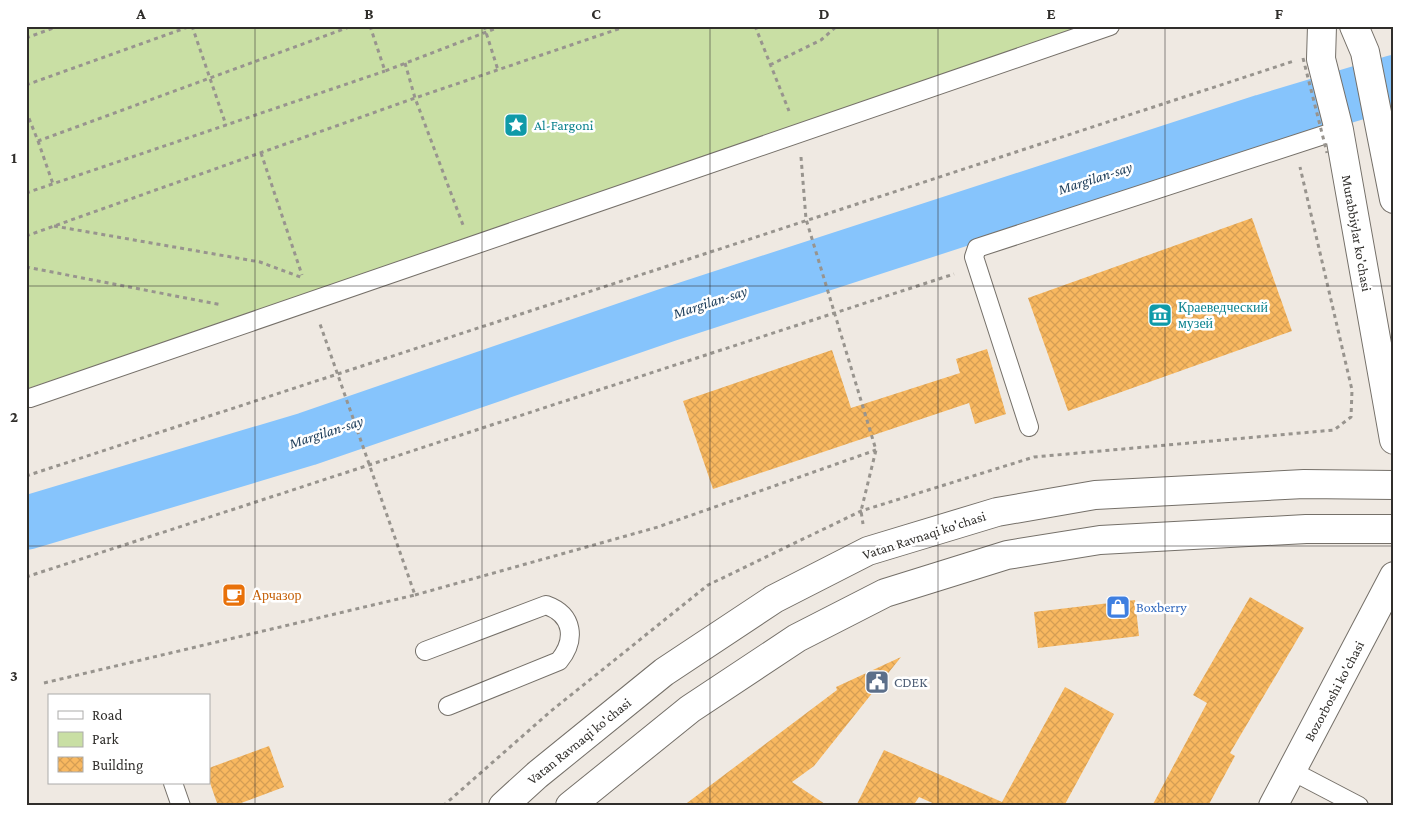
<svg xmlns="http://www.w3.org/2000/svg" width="1420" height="832" font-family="'Crimson Pro',serif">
  <defs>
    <pattern id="building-cross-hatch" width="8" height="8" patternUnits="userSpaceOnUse" patternTransform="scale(1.25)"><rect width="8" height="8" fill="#f8b860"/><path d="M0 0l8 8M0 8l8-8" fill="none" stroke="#d59e54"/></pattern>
  </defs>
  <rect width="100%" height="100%" fill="#efe9e2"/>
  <path fill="#c9dfa4" d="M26,26h1084l-1084,363z"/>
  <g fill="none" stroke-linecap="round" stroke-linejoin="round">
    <path stroke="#86c4fc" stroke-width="54" d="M26,523l281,-84 360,-124 597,-194 130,-39"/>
  </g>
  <path fill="url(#building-cross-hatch)" d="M1252,218l40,113 -224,80 -40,-113z
    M987,349l19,65 -31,10 -6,-21 -256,86 -30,-88 149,-51 19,58 109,-35 -4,-14z
    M1250,597l54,31 -74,125 5,3 -27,50h-56l55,-103 -14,-8z
    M1135,600l4,36 -101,12 -4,-36z
    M901,657l-87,109 -22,16 36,24h-145l154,-116 -1,-3z
    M1065,687l49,27 -50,92h-125l-20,-9 -6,9h-57l28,-56 118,52z
    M269,746l15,41 -51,19h-15l-9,-26v-12z"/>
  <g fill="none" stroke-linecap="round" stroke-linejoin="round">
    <g stroke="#757069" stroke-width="20">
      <path id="lane" d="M30,398l1080,-372
        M1029,427l-55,-170 3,-9 362,-118
        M425,651l121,-46c28,10 30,35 13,56l-111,45
        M1292,771l67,35
        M173,783l8,23"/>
    </g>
    <g stroke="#757069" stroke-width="30">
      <path id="street" d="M1273,806l121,-230"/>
    </g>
    <g stroke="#757069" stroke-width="30">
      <path id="secondary" d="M1322,26l-1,33 18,71 55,310
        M1354,26l11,26 29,147
        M503,806l34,-31 127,-103 110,-73 94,-48 129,-39 98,-17 209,-11 90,1
        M570,806l120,-97 107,-71 88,-45 122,-38 93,-15 206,-11h88"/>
    </g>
    <path stroke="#98948e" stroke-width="3" stroke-dasharray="4 4" stroke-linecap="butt" d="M192,26l34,99
      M370,26l15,45 117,-45
      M484,26l14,44
      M755,26l34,85
      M26,38l33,-12
      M405,63l10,35 48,127
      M770,65l51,-25 16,-14
      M26,85l165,-59
      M26,111l12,30 314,-115
      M38,141l15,43
      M261,153l41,122
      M801,157l5,62 70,231 -15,61 2,13
      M26,193l359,-122
      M54,226l206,36 43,16
      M26,236l389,-138 212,-72
      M26,267l196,38
      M26,476l1268,-415
      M26,577l928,-303
      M415,595l243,-68 218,-77
      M44,683l371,-88 -95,-271
      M443,806l108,-95 157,-126 153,-74 173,-54 300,-27 17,-13 1,-27 -52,-223"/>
    <use href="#lane" stroke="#fff" stroke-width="18"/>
    <use href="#street" stroke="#fff" stroke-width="28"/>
    <use href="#secondary" stroke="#fff" stroke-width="28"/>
    <path stroke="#98948e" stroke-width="3" stroke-dasharray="4 4" stroke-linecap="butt" d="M1303,58l24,95"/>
  </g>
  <path fill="none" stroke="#302e2b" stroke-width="1" stroke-opacity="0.55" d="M255,26v780M482,26v780M710,26v780M938,26v780M1165,26v780M26,286h1368M26,546h1368"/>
  <defs>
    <g id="sight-square" transform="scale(1.25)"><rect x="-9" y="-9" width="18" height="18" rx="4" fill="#0f9aa8" stroke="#fff"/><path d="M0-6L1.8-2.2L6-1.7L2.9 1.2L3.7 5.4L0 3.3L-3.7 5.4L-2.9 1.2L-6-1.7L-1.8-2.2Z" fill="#fff"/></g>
    <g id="museum-square" transform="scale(1.25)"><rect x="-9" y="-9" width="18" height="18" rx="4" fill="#0f9aa8" stroke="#fff"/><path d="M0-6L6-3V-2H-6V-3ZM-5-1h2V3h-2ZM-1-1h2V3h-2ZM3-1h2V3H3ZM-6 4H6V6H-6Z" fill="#fff"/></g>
    <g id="cafe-square" transform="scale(1.25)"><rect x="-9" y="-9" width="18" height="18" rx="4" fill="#e8710a" stroke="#fff"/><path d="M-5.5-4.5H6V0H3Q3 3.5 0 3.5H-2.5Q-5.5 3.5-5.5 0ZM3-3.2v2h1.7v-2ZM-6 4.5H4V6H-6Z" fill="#fff"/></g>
    <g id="shop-square" transform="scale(1.25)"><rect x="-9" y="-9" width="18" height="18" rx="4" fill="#3f7fe0" stroke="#fff"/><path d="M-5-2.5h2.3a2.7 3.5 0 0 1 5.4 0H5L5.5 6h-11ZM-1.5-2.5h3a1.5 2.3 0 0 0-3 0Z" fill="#fff"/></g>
    <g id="civic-square" transform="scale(1.25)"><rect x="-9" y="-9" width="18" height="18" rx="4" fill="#5c6f8a" stroke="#fff"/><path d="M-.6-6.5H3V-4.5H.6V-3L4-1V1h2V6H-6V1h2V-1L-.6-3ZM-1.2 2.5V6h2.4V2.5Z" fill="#fff"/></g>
  </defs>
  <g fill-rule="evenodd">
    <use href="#sight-square" x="516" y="125"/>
    <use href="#museum-square" x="1160" y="315"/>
    <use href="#cafe-square" x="234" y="595"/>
    <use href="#shop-square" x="1118" y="607"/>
    <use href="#civic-square" x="877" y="682"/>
  </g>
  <g text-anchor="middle" stroke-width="5" stroke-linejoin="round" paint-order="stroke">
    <g font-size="14" fill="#0d838f" stroke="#fff" text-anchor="start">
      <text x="534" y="130">Al-Fargoni</text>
      <text x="1178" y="312">Краеведческий<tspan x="1178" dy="16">музей</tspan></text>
    </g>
    <g font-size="14" fill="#302e2b" stroke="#fff">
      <text transform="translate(1357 233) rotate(80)" y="5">Murabbiylar ko'chasi</text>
      <text transform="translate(924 535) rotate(-18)" y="5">Vatan Ravnaqi ko'chasi</text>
      <text transform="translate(1334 691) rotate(-62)" y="5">Bozorboshi ko'chasi</text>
      <text transform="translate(579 741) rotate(-39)" y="5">Vatan Ravnaqi ko'chasi</text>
    </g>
    <g font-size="14" fill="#c56008" stroke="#fff" text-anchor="start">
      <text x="252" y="600">Арчазор</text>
    </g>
    <g font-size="14" fill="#366cbe" stroke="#fff" text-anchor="start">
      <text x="1136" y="612">Boxberry</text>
    </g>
    <g font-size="14" fill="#4e5e75" stroke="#fff" text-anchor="start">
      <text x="894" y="687">CDEK</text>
    </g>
    <g font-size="15" font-style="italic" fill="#1b3b58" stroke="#fff">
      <text transform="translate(1095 178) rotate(-18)" y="5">Margilan-say</text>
      <text transform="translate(710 302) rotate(-18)" y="5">Margilan-say</text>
      <text transform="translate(326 432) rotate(-18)" y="5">Margilan-say</text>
    </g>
  </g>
  <rect width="1420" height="832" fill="none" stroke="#ffffff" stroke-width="55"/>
  <rect x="48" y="694" width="162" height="90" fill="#ffffff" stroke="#acabaa"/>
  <rect x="58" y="711" width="25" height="8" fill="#ffffff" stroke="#acabaa"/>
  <text x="92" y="720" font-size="15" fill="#302e2b">Road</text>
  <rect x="58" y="732" width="25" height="15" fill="#c9dfa4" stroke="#acabaa"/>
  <text x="92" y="744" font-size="15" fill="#302e2b">Park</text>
  <rect x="58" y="757" width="25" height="15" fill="url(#building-cross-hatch)" stroke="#acabaa"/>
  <text x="92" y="770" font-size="15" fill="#302e2b">Building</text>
  <rect x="28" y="28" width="1364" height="776" fill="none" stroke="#302e2b" stroke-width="2"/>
  <g font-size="16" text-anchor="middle" font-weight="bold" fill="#302e2b">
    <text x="141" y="19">A</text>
    <text x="369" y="19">B</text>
    <text x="596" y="19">C</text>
    <text x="824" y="19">D</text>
    <text x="1051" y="19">E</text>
    <text x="1279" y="19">F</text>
    <text x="14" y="163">1</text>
    <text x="14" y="422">2</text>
    <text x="14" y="681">3</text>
  </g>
</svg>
